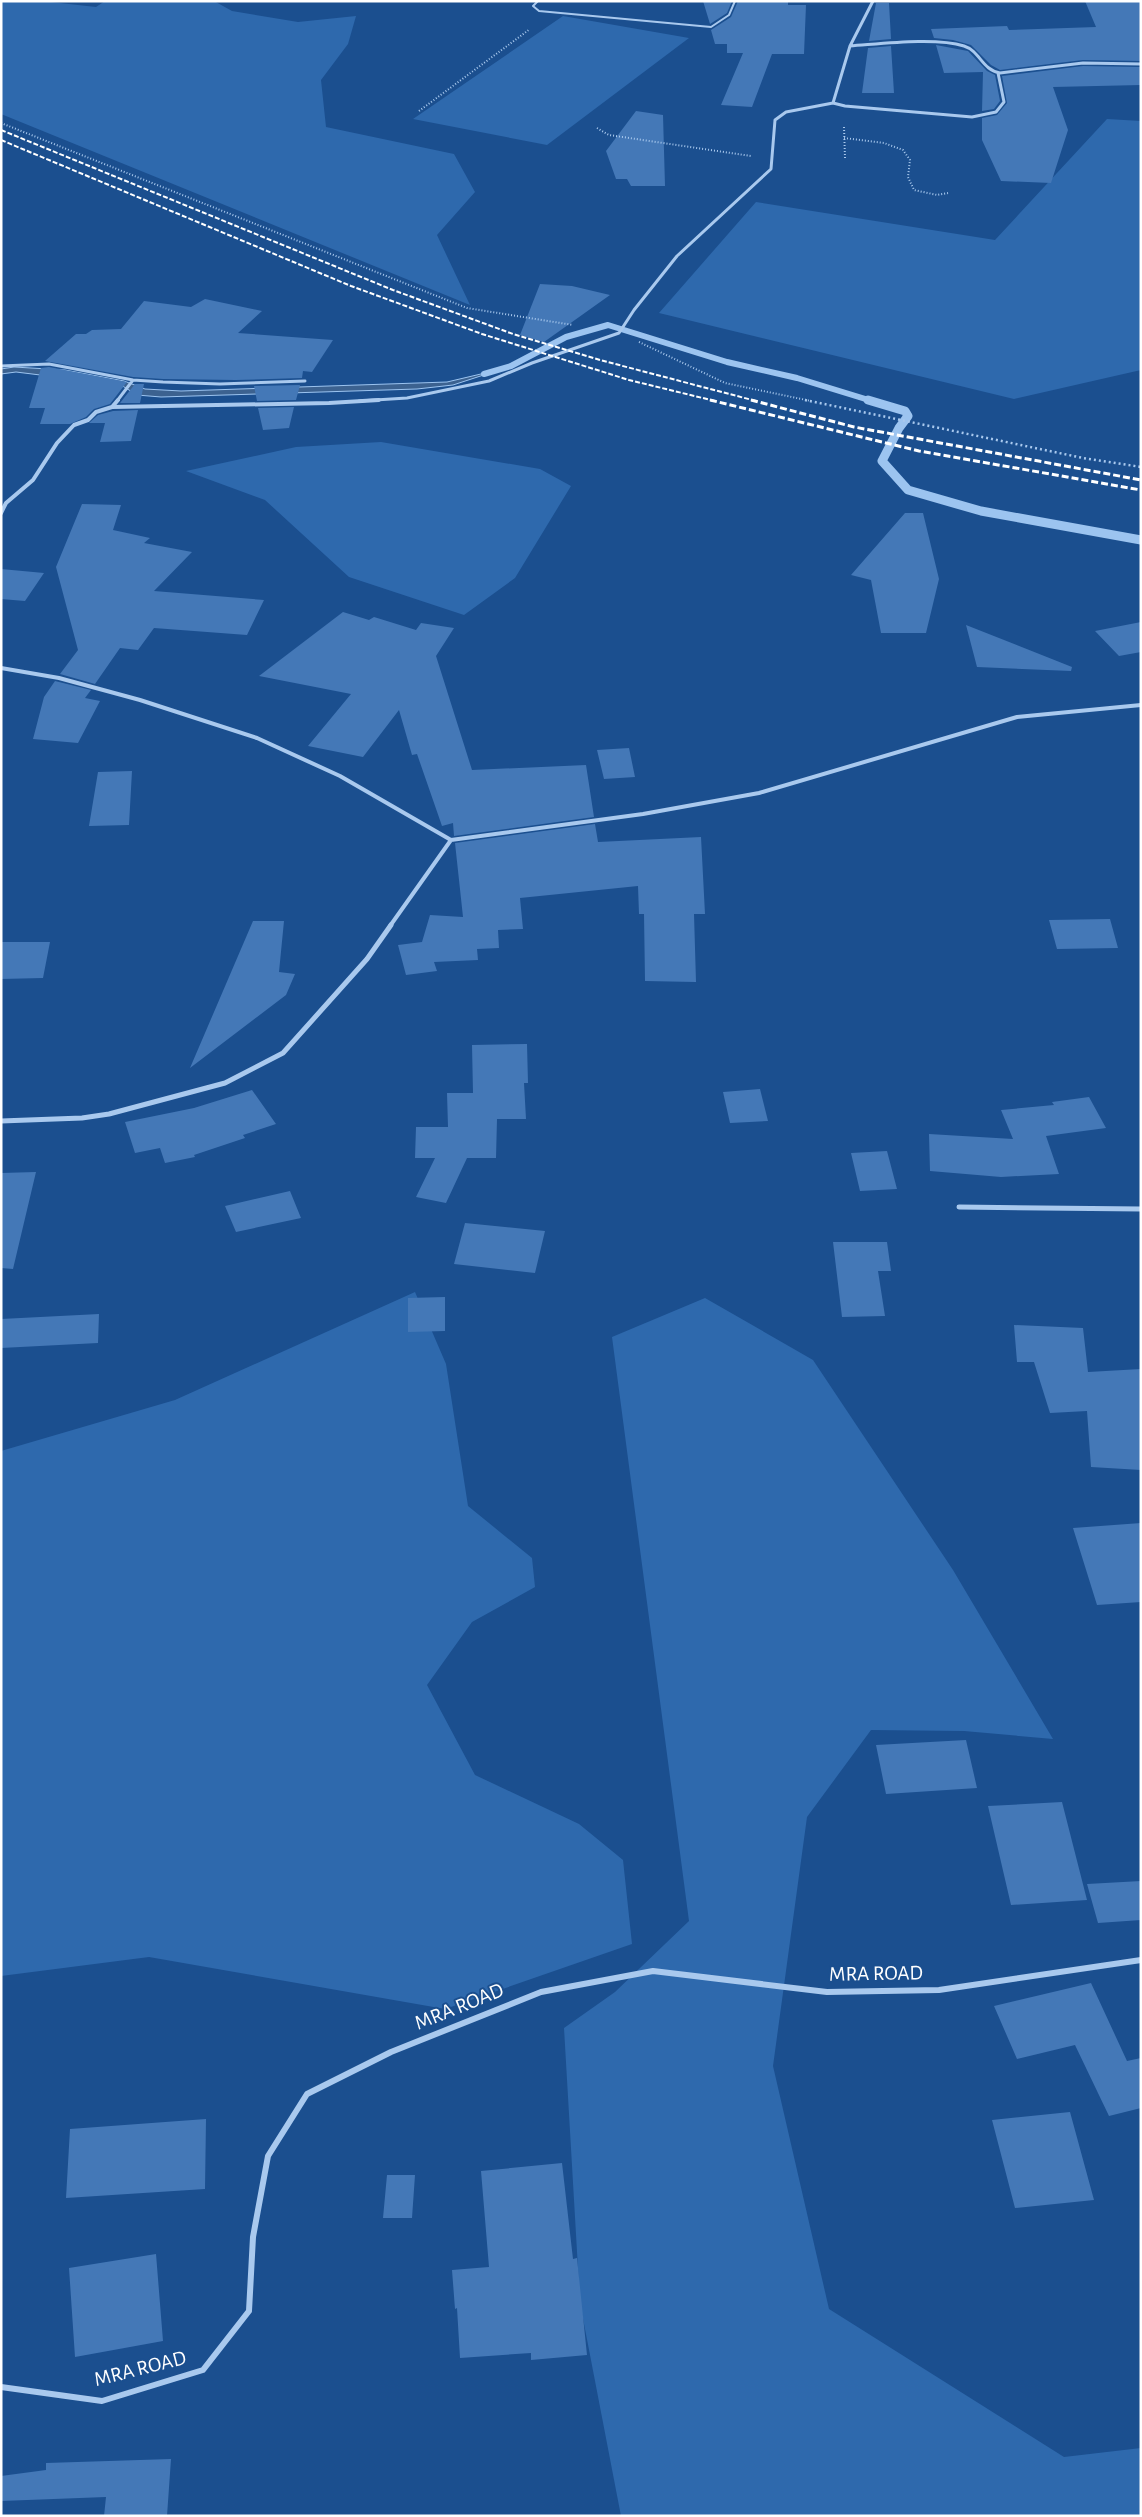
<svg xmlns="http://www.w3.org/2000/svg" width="1142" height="2517" font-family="'Alegreya Sans',sans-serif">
  <rect width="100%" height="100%" fill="#1b4f8f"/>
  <path fill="#2e69ad" d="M1,1h41l54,6 9,-6h109l18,10 66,11 58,-6 -8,28 -27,36 5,47 128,27 21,38 -38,43 33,70 -469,-191z
    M563,16l126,22 -142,107 -134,-26z
    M1107,119l34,2v249l-127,29 -355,-86 97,-111 239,38z
    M381,442l159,27 31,17 -56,92 -51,37 -115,-38 -84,-77 -79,-29 110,-24z
    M415,1292l31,72 22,142 64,52 3,29 -63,35 -45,63 48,90 104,49 44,36 9,84 -187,65 -296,-52 -148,19v-525l174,-51z
    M705,1298l108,62 140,210 100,169 -89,-8 -93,-1 -64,87 -34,249 56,243 235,148 77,-9v68h-520l-41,-213 -16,-275 51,-36 74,-71 -77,-584z"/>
  <path fill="#3c6290" stroke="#9cc4f0" d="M14,367l51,3 59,11 21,8 36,2 266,-9 55,-13 -49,16 -36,4 -256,8 -24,-2 -16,-10 -105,-13 -15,2v-5z"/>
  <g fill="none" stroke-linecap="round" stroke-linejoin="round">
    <path stroke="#9cc4f0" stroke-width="6" d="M484,374l27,-8 55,-29 42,-12 119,37 70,16 75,23"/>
    <path stroke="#9cc4f0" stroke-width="9" d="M868,400l37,11 3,5 -9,12 -17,33 26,29 73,21 160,29"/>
  </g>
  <path fill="#4478b7" d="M703,1h29l-5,12 -17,11z
    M738,1h50v4h18l-2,49h-32l-20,53 -31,-2 22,-52h-16v-9h-12l-4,-14 20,-13z
    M1085,1h56v60l-58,-1 -83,10 -9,-5 -20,-20 -18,-5 -19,-2 -3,-9 76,-3 2,4 87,-3z
    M876,3h13l2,36 -22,2z
    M936,45l32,6 19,20 8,4 5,26 -6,8 -12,2 1,-39 -39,1z
    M891,46l3,47h-32l6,-45z
    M1083,66l58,1v18l-88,2 15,43 -17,53 -50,-2 -19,-41v-22l15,-3 10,-12 -5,-27z
    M636,111l27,4 2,71h-34l-4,-7h-11l-10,-28z
    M540,284l32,2 38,9 -66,47 -24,-7z
    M205,299l57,12 -24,22 95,7 -21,32 -9,-1 -1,7 -66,2 -73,-1 -30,-2 -88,-16 31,-27h10l6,-4 29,-1 23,-28 47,6z
    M49,367l78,15 -17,22 -16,5 -8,8 -16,7h-30l5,-16h-16l12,-40z
    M135,384h9l-4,19h-20z
    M300,385l-4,15 -39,1 -3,-15z
    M294,407l-5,21 -26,2 -5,-22z
    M138,410l-7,31 -31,1 5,-19h-16l9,-8 15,-4z
    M82,504l39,1 -8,25 37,8 -6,5 48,9 -38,39 110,9 -17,35 -93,-7 -16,22 -18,-2 -25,36 -35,-10 18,-24 -22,-83z
    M905,513h18l16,66 -13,54h-45l-10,-53 -20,-5z
    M1,569l43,4 -19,28 -24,-2z
    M343,612l26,8 5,-3 42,13 5,-7 33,5 -18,28 36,114 114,-5 8,52 -140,19 -1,-13 -11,3 -25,-72 -5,1 -13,-45 -36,47 -55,-11 43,-52 -92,-18z
    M1141,622v30l-22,4 -24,-25z
    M966,625l106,42 -1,4 -94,-4z
    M55,681l36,9 -6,8 15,3 -22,42 -45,-4 11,-42z
    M629,748l6,29 -31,2 -7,-29z
    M132,771l-3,54 -40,1 9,-54z
    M595,824l3,18 103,-5 4,77h-11l2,68 -51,-1 -1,-67h-5l-1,-28 -118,12 3,31 -25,1 1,18 -22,1 1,11 -44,2 3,9 -31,4 -8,-30 24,-3 8,-27 33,2 -8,-74z
    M1110,919l8,29 -61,1 -8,-29z
    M253,921h31l-5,51 16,2 -9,21 -96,73z
    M1,942h49l-7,36 -42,1z
    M527,1044l1,39h-4l2,36h-29l-1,39h-29l-21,45 -30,-6 19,-39h-20l1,-31h32l-1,-34h26l-1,-48z
    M760,1089l8,32 -38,2 -7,-31z
    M252,1090l24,34 -33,11 2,3 -51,17 1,2 -30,6 -5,-15 -25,5 -10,-31 69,-14z
    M1089,1097l17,31 -60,8 13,38 -58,3 -71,-6 -1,-37 84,5 -12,-29 53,-5 -2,-3z
    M887,1151l10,38 -37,2 -9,-38z
    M36,1172l-23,97 -12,-1v-95z
    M290,1191l11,27 -65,14 -11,-26z
    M465,1223l80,8 -10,42 -81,-9z
    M833,1242h54l4,29h-13l7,45 -43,1z
    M445,1297v34l-37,1v-34z
    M99,1314l-1,29 -97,5v-29z
    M1014,1325l69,3 5,44 53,-3v101l-50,-3 -4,-56 -37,2 -16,-51h-17z
    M1141,1523v79l-44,3 -24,-77z
    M966,1740l11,48 -91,6 -10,-49z
    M1062,1802l25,98 -76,5 -23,-99z
    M1141,1881v39l-43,3 -11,-39z
    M1091,1983l36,78 14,-3v50l-32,8 -34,-71 -58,14 -23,-53z
    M1070,2112l24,88 -79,8 -23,-88z
    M206,2119l-1,70 -139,9 4,-69z
    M562,2163l11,96 4,-1 10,97 -56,5v-7l-71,5 -3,-50 -2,1 -3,-39 37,-3 -8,-96z
    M387,2175h28l-3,43h-29z
    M156,2254l7,87 -88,16 -6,-89z
    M171,2459l-4,57h-63l2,-19 -105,4v-25l45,-6v-7z"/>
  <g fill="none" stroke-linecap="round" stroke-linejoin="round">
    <path stroke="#a9c9ee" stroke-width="2" stroke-dasharray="1 2" stroke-linecap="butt" d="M419,111l111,-82
      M1,123l466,185 106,17
      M844,127l1,31
      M597,128l12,7 142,21
      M844,138l40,5 19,7 7,10 -2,17 6,13 23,5 11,-2
      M639,342l86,41 86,18"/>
    <path stroke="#a9c9ee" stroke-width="2.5" stroke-dasharray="2 3" stroke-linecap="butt" d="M805,400l278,58 58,9"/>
    <path stroke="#a9c9ee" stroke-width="2" d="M538,1l-5,5 6,5 172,16 18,-12 6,-14"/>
    <path stroke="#a9c9ee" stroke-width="3" d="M850,46c30,-2 85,-9 114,0 16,5 18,24 36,27l83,-10 58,1
      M833,103l12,3 127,11 24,-5 8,-10 -6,-29
      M1,366l48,-2 84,16 30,2 57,2 85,-3
      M117,401l16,-21
      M359,401l48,-3 82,-17 43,-18 87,-30 15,-23 43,-54 94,-87 4,-49 11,-8 47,-9 17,-57 23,-45"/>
    <path stroke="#a9c9ee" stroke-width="4" d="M112,407l6,-7
      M1,513l5,-10 27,-23 24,-37 17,-18 14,-5 8,-8 16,-5 217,-4 50,-3
      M1,668l58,10 81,22 117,38 83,38 111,64
      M390,926l61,-86 192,-26 116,-21 258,-76 124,-12"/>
    <path stroke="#a9c9ee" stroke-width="5" d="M1,1121l81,-3 27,-4 116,-31 58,-30 84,-94 24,-34
      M959,1207l182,2"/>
    <path stroke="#a9c9ee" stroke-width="6" d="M1,2387l101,14 101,-31 46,-59 4,-74 15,-81 39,-62 84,-42 150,-60 112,-21 174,21 112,-2 202,-30"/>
    <path stroke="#fff" stroke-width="2" stroke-dasharray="5 2" stroke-linecap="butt" d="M1,130l392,160 120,44 87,26 156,41
      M1,140l350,146 131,48 147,46 86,21"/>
    <path stroke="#fff" stroke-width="3" stroke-dasharray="7 3" stroke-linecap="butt" d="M710,400l209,51 222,39
      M751,400l103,27 287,53"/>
  </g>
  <g text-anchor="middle" stroke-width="4" stroke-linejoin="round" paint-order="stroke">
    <g font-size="21" fill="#fff" stroke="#1b4f8f">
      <text transform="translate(876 1973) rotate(-1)" y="7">MRA ROAD</text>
      <text transform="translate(459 2006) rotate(-22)" y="7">MRA ROAD</text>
      <text transform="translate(140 2368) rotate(-14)" y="7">MRA ROAD</text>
    </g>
  </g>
  <rect width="1142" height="2517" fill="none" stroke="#ffffff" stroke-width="5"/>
</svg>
